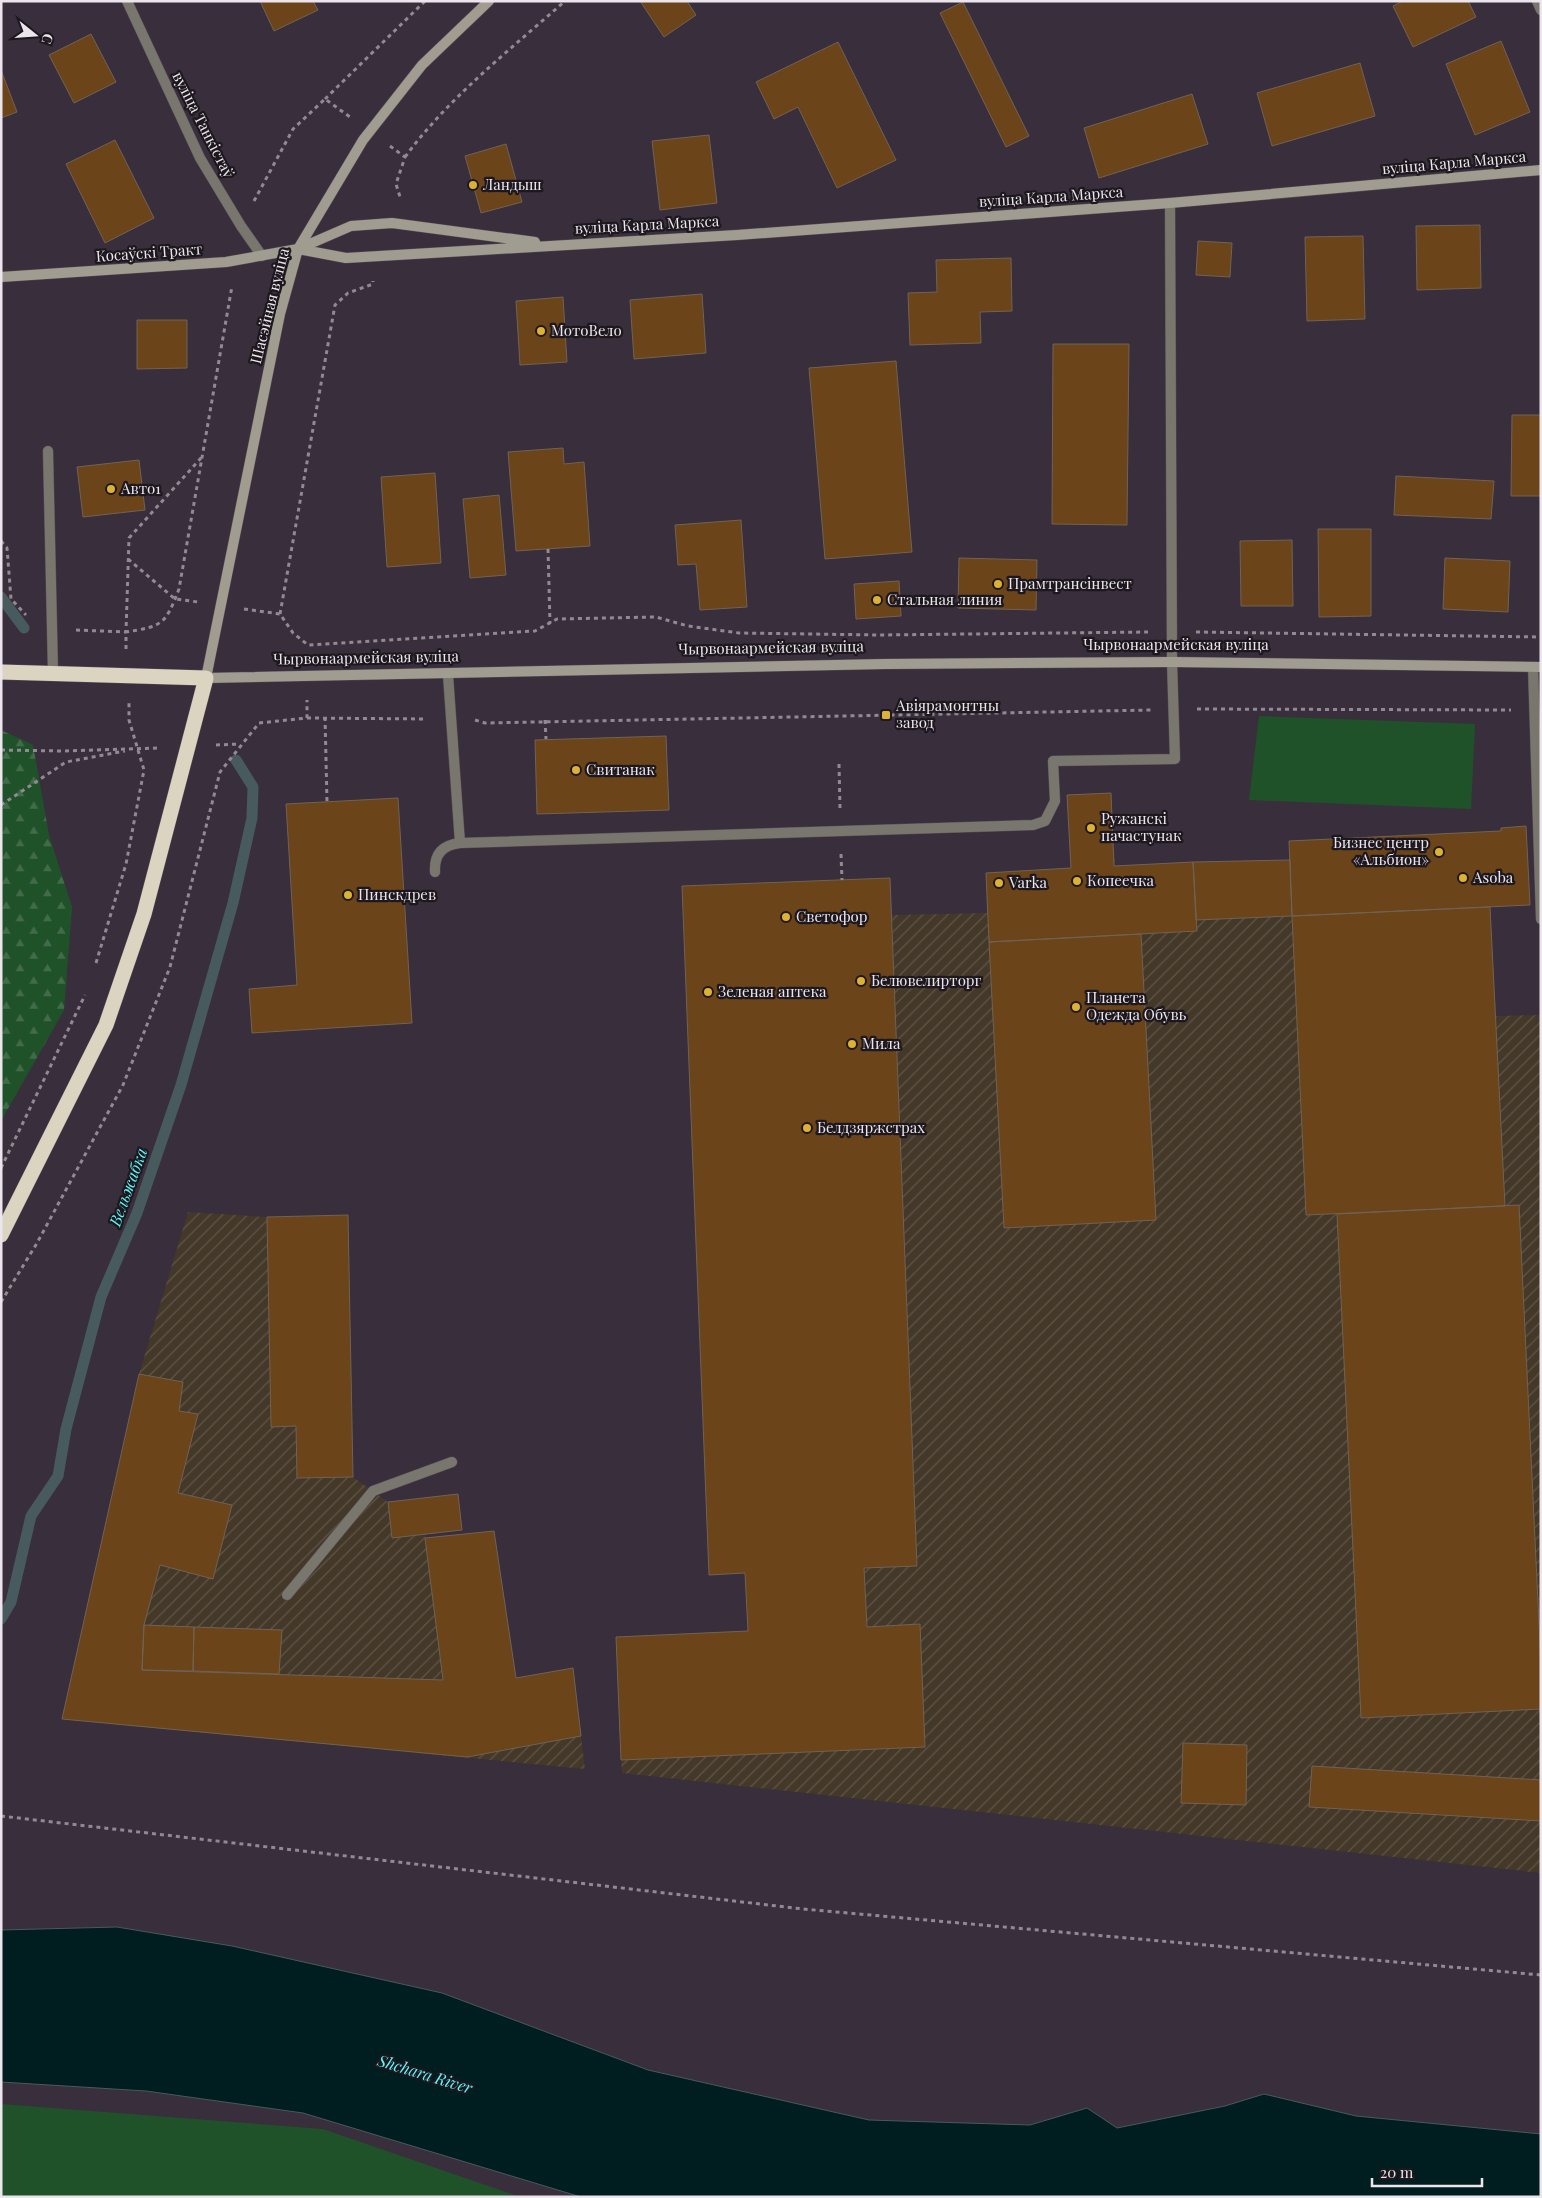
<svg xmlns="http://www.w3.org/2000/svg" width="1542" height="2198" font-family="'Playfair Display',serif">
  <defs>
    <pattern id="industrial-furrows" width="10" height="10" patternUnits="userSpaceOnUse" patternTransform="scale(1.25)"><rect width="10" height="10" fill="#443829"/><path d="M-1 1l2-2M0 10L10 0M9 11l2-2" fill="none" stroke="#5f5548"/></pattern>
    <pattern id="forest-firs" width="22" height="20" patternUnits="userSpaceOnUse" patternTransform="scale(1.25)"><rect width="22" height="20" fill="#20522a"/><path d="M5 1l3.5 6h-7zM16 11l3.5 6h-7z" fill="#416b49"/></pattern>
  </defs>
  <rect width="100%" height="100%" fill="#392e3b"/>
  <path fill="url(#industrial-furrows)" d="M1111,793l4,73 174,-6v-19l211,-10 1,-3 25,-2 -36,81 6,109 45,-1v858l-919,-100 -1,-13 304,-13 -5,-122 -53,2 -3,-59 53,-3 -25,-650 95,-2 -1,-40 85,-5 -4,-73z
    M188,1212l79,5 4,209h25l1,52 56,-1 35,25 4,36 33,-3v3l69,-7 22,147 57,-10 12,101 -523,-50 77,-345z"/>
  <path fill="#20522a" d="M1259,716l216,8 -4,85 -222,-9z
    M1,2104l322,25 197,68h-519z"/>
  <path fill="url(#forest-firs)" d="M1,730l32,15 16,90 23,72 -8,103 -63,111z"/>
  <path fill="#001e1f" stroke="#475a5d" d="M117,1927l115,19 210,47 206,77 221,50 161,5 57,-17 30,20 108,-22 39,-12 92,22 185,18v63h-960l-278,-84 -157,-22 -145,-9v-152z"/>
  <g fill="none" stroke-linecap="round" stroke-linejoin="round">
    <path stroke="#475a5d" stroke-width="11" d="M1,597l23,31
      M1,1619l10,-17 20,-86 27,-40 8,-47 35,-132 36,-84 44,-128 52,-182 19,-85 1,-31 -17,-27"/>
  </g>
  <path fill="#6b441a" stroke="#716255" d="M260,1h53l5,9 -44,21z
    M640,1h47l9,14 -32,22z
    M1403,1h65l8,16 -63,30 -20,-41z
    M963,2l66,134 -23,11 -66,-134z
    M91,34l25,48 -42,21 -25,-48z
    M1501,41l29,71 -55,23 -29,-71z
    M838,42l58,118 -59,28 -39,-81 -24,12 -18,-37z
    M1360,63l15,53 -103,30 -15,-53z
    M1,70l16,42 -16,6z
    M1192,94l16,50 -109,34 -15,-50z
    M709,135l8,68 -57,7 -8,-69z
    M115,140l39,78 -49,25 -39,-79z
    M506,144l16,58 -41,11 -16,-57z
    M1480,225l1,63 -64,2 -1,-64z
    M1363,236l2,83 -58,2 -2,-84z
    M1198,241l34,2 -2,34 -34,-2z
    M1011,258l1,53 -32,1 1,31 -71,2 -2,-52 29,-1 -1,-32z
    M702,294l4,59 -72,6 -4,-59z
    M563,297l4,65 -47,3 -4,-64z
    M137,320h50v48l-50,1z
    M1053,344h76l-2,181 -75,-1z
    M896,361l16,191 -87,7 -16,-191z
    M1512,415h29v81h-30z
    M563,448l1,16 20,-2 6,84 -74,5 -8,-99z
    M139,460l6,50 -62,7 -6,-50z
    M435,473l6,90 -54,4 -6,-90z
    M1396,476l98,5 -3,38 -97,-4z
    M499,495l7,80 -36,3 -7,-79z
    M741,520l6,87 -47,3 -4,-46 -18,1 -3,-40z
    M1318,529h53v87l-52,1z
    M1292,540l1,66h-52l-1,-65z
    M959,558l78,2 -1,50 -78,-2z
    M1445,558l65,3 -2,51 -65,-3z
    M899,581l2,35 -45,3 -2,-35z
    M666,736l3,74 -132,4 -2,-74z
    M1111,793l3,73 79,-4 4,69 -208,11 -3,-69 85,-5 -4,-73z
    M398,798l14,225 -160,10 -3,-44 48,-4 -11,-181z
    M1526,826l4,79 -238,11 -3,-75 212,-10v-3z
    M1290,860l2,56 -96,4 -3,-58z
    M890,878l27,688 -53,2 3,59 53,-3 5,123 -304,13 -5,-123 132,-6 -3,-58 -36,2 -27,-689z
    M1490,907l15,299 -199,9 -14,-299z
    M1141,934l15,286 -152,8 -15,-286z
    M1519,1205l22,460v44l-180,9 -24,-504z
    M348,1215l5,262 -56,1 -1,-52 -25,1 -4,-210z
    M139,1374l44,8 -4,29 19,3 -20,79 54,12 -19,74 -53,-14 -16,60 -2,45 301,10 -18,-142 69,-7 22,147 57,-10 8,68 -114,21 -405,-38z
    M458,1494l4,36 -70,8 -4,-36z
    M144,1625l50,2 -1,44 -51,-1z
    M194,1627l88,3 -3,44 -86,-3z
    M1183,1743l64,2 -1,60 -65,-2z
    M1312,1766l229,14v41l-232,-14z"/>
  <g fill="none" stroke-linecap="round" stroke-linejoin="round">
    <g stroke="#564b57" stroke-width="11">
      <path id="lane" d="M48,451l5,221
        M1533,667l8,252
        M448,675l12,168
        M435,872c-1,-18 8,-27 25,-29l573,-18 12,-4 10,-20 -2,-40 122,-2 -3,-97 -2,-459
        M287,1595l86,-104 79,-29"/>
    </g>
    <g stroke="#564b57" stroke-width="11">
      <path id="street" d="M127,1l73,157 41,68 21,30
        M1537,1l4,9"/>
    </g>
    <g stroke="#564b57" stroke-width="11">
      <path id="secondary" d="M489,1l-67,64 -59,75 -65,109 -18,65 -74,364 679,-14 287,-2 369,5
        M298,249l48,9 391,-23 433,-32 371,-33
        M1,277l225,-15 72,-13 53,-23 41,-3 143,19"/>
    </g>
    <g stroke="#564b57" stroke-width="16">
      <path id="highway" d="M1,672l205,6 -62,236 -38,111 -105,210"/>
    </g>
    <path stroke="#928994" stroke-width="3" stroke-dasharray="4 4" stroke-linecap="butt" d="M325,99l100,-98
      M390,146l15,11 -9,27 5,16
      M405,157c44,-60 105,-107 160,-156
      M254,201l39,-72 32,-30 25,18
      M1,541l6,7 4,51 15,16
      M548,549l2,74
      M128,559l47,40 23,3
      M244,609l36,5 13,19 15,12 227,-14 22,-12 99,-2 32,9 51,7 141,2 268,-3
      M280,614l55,-309 13,-12 25,-9v-3
      M76,630l50,2 3,-94 72,-80
      M1196,632l345,5
      M126,649v-17c37,-6 39,-7 53,-43l53,-303
      M1197,709l314,1
      M325,717l2,85
      M307,718l120,1
      M475,720l10,3 666,-13
      M545,720l1,19
      M216,745l24,-1
      M1,750l61,1 98,-3
      M839,764l1,44
      M1,805l65,-43 59,-11
      M841,854l1,26
      M96,963l30,-99 18,-94 -15,-50v-17
      M1,1168l84,-173
      M1,1302l36,-59 86,-158 47,-118 50,-195 39,-49 48,-5v-18
      M1,1816l802,93 738,66"/>
    <use href="#lane" stroke="#79766e" stroke-width="10"/>
    <use href="#street" stroke="#79766e" stroke-width="10"/>
    <use href="#secondary" stroke="#a19c90" stroke-width="10"/>
    <use href="#highway" stroke="#dbd4c0" stroke-width="15"/>
  </g>
  <g fill="#ddb133" stroke="#1d181e" stroke-width="2">
    <circle cx="473" cy="185" r="5"/>
    <circle cx="541" cy="331" r="5"/>
    <circle cx="111" cy="489" r="5"/>
    <circle cx="998" cy="584" r="5"/>
    <circle cx="877" cy="600" r="5"/>
    <rect x="881" y="710" width="10" height="10" rx="2.5"/>
    <circle cx="576" cy="770" r="5"/>
    <circle cx="1091" cy="828" r="5"/>
    <circle cx="1439" cy="852" r="5"/>
    <circle cx="1463" cy="878" r="5"/>
    <circle cx="1077" cy="881" r="5"/>
    <circle cx="999" cy="883" r="5"/>
    <circle cx="348" cy="895" r="5"/>
    <circle cx="786" cy="917" r="5"/>
    <circle cx="861" cy="981" r="5"/>
    <circle cx="708" cy="992" r="5"/>
    <circle cx="1076" cy="1007" r="5"/>
    <circle cx="852" cy="1044" r="5"/>
    <circle cx="807" cy="1128" r="5"/>
  </g>
  <g text-anchor="middle" stroke-width="4.5" stroke-linejoin="round" paint-order="stroke">
    <g font-size="15" fill="#ece5ed" stroke="#1d181e">
      <text transform="translate(203 125) rotate(63)" y="5">вуліца Танкістаў</text>
      <text transform="translate(1454 163) rotate(-5)" y="5">вуліца Карла Маркса</text>
      <text transform="translate(1051 197) rotate(-4)" y="5">вуліца Карла Маркса</text>
      <text transform="translate(647 225) rotate(-3)" y="5">вуліца Карла Маркса</text>
      <text transform="translate(149 253) rotate(-4)" y="5">Косаўскі Тракт</text>
      <text transform="translate(270 306) rotate(-76)" y="5">Шасэйная вуліца</text>
      <text x="1176" y="650">Чырвонаармейская вуліца</text>
      <text transform="translate(771 648) rotate(-1)" y="5">Чырвонаармейская вуліца</text>
      <text transform="translate(366 658) rotate(-1)" y="5">Чырвонаармейская вуліца</text>
    </g>
    <g font-size="15" fill="#ece5ed" stroke="#1d181e" text-anchor="start">
      <text x="483" y="190">Ландыш</text>
      <text x="551" y="336">МотоВело</text>
      <text x="121" y="494">Авто1</text>
      <text x="1008" y="589">Прамтрансінвест</text>
      <text x="887" y="605">Стальная линия</text>
      <text x="896" y="711">Авіярамонтны<tspan x="896" dy="17">завод</tspan></text>
      <text x="586" y="775">Свитанак</text>
      <text x="1101" y="824">Ружанскі<tspan x="1101" dy="17">пачастунак</tspan></text>
      <text x="1429" y="848" text-anchor="end">Бизнес центр<tspan x="1429" dy="17">«Альбион»</tspan></text>
      <text x="1473" y="883">Asoba</text>
      <text x="1087" y="886">Копеечка</text>
      <text x="1009" y="888">Varka</text>
      <text x="358" y="900">Пинскдрев</text>
      <text x="796" y="922">Светофор</text>
      <text x="871" y="986">Белювелирторг</text>
      <text x="718" y="997">Зеленая аптека</text>
      <text x="1086" y="1003">Планета<tspan x="1086" dy="17">Одежда Обувь</tspan></text>
      <text x="862" y="1049">Мила</text>
      <text x="817" y="1133">Белдзяржстрах</text>
    </g>
    <g font-size="16" font-style="italic" fill="#5ef6fa" stroke="#1d181e">
      <text transform="translate(128 1187) rotate(-70)" y="6">Вельжабка</text>
      <text transform="translate(425 2074) rotate(17)" y="6">Shchara River</text>
    </g>
  </g>
  <rect width="1542" height="2198" fill="none" stroke="#ece5ed" stroke-width="5"/>
  <g transform="translate(35 35) rotate(107)" stroke="#1d181e" stroke-width="4" paint-order="stroke">
  <path d="M0-4L9 19L0 12L-9 19Z" fill="#ece5ed"/>
  <text y="-8" font-size="14" font-weight="bold" text-anchor="middle" fill="#ece5ed">С</text>
  </g>
  <path d="M1372 2178v8h110v-8" fill="none" stroke="#ece5ed" stroke-width="2.5"/>
  <text x="1380" y="2178" font-size="15" fill="#ece5ed" stroke="#1d181e" stroke-width="4" paint-order="stroke">20 m</text>
</svg>
